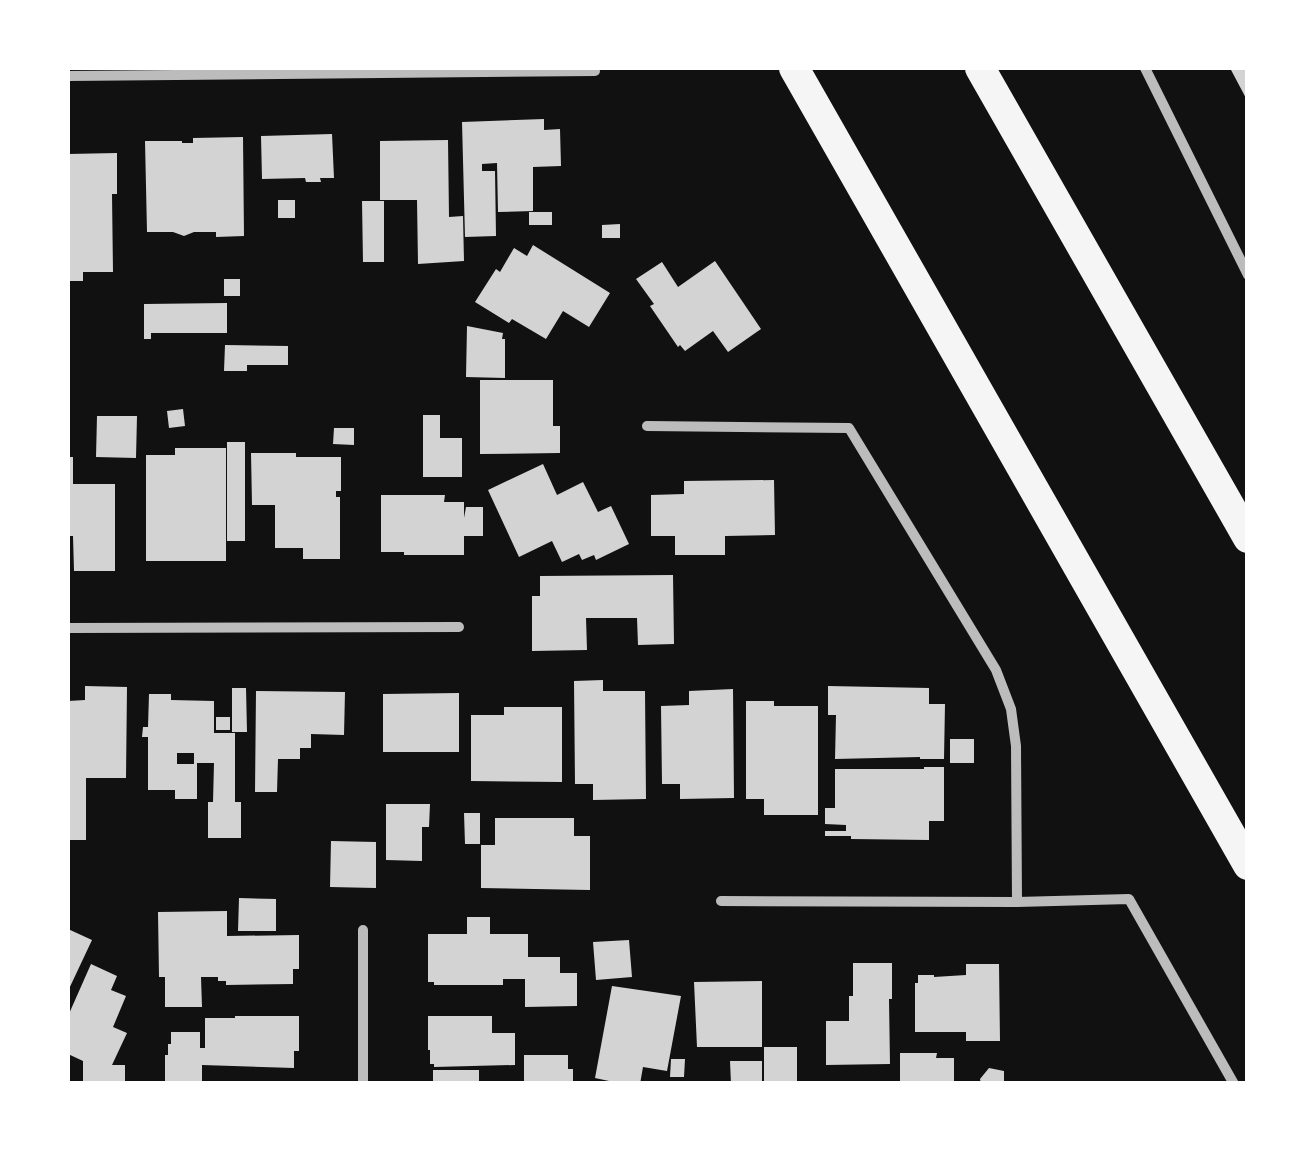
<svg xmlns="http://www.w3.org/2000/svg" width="1315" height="1151" font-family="'Alegreya Sans',sans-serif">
  <rect width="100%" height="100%" fill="#111"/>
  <path fill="#d3d3d3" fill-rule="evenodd" d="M1230,68h18v34z
    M544,119v11l16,-1 1,37 -28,1v44l-35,1 -1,-49 -15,1v7h13l1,65 -31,1 -3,-115z
    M332,134l2,44h-14l1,4h-15l-1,-4 -43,1 -1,-43z
    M243,137l1,99 -28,1v-5h-22l-10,4 -11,-4h-26l-2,-91h37v2h11v-5z
    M448,140l1,77 14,-1 1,45 -46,3 -1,-64h-37v-59z
    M117,153v41h-5l1,78h-30v9h-15v-127z
    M278,200h17v18h-17z
    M362,201h22v61h-21z
    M529,212h23v13h-23z
    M620,224v14h-18v-13z
    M533,245l77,48 -21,34 -26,-16 -17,28 -34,-20 -3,4 -34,-21 21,-33 4,3 14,-24 13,8z
    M715,261l46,68 -33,23 -15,-21 -28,20 -5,-6 -2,2 -28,-41 4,-2 -18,-25 26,-17 16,25z
    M224,279h16v17h-16z
    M227,303v30h-76v6h-7v-35z
    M467,326l36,7 -1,6h3v39l-39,-1z
    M225,345l63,1v19h-41v6h-23z
    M480,380h73v46h7v27l-80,1z
    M183,409l2,17 -16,2 -2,-17z
    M423,415h17v23h22v39h-39z
    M97,416h40l-1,42 -40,-1z
    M334,428h20v17l-21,-1z
    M227,442h18v99h-18z
    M175,448h51v113h-80v-106h29z
    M251,453h45v4h45v34h-5v6h4v62h-37v-11h-28v-43h-23z
    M68,457h5v27h42v87h-41l-1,-35h-5z
    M543,464l14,31 26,-13 15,30 13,-6 18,38 -33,16 -2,-5 -12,5 -3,-6 -17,8 -10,-21 -33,16 -31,-67z
    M774,480l1,55 -50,1v19h-50v-19h-24v-41l33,-1v-13z
    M381,495h64l-1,7h20v16l2,-11h17v29h-19v19h-60v-3h-23z
    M673,575l1,69 -36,1 -1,-27h-51l1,32 -55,1v-55h8v-20z
    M603,680v11h42l1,108 -53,1v-16h-18l-1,-103z
    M85,686l42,1 -1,91h-40v62h-18v-139l17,-1z
    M828,686l101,2v16h16l-1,55h-24v-2l-85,2 1,-44h-8z
    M232,688h14l1,44h-15z
    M733,689l1,109 -54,1v-15h-18l-1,-78 28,-1v-14z
    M256,691l89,1 -1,43 -33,-1v14h-11v11h-22l-1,33h-22z
    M459,693v59h-76v-58z
    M149,694h22v6l43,1v32h21v69h6v36h-33v-36h5l1,-39h-17v36h-22v-9h-27v-53h-6l1,-10h5zM177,753h17v11h-17z
    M746,701h28v5h44v109h-54v-16h-18z
    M504,707h58v75l-91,-1v-66h33z
    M216,717h14v13h-14z
    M950,739h24v24h-24z
    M924,767h20v54h-15v19l-78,-1v-3h-26v-5h21v-6l-21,-1v-16h10v-39h89z
    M386,804h44l-1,23h-7v34l-36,-1z
    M464,813h16v31h-15z
    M495,818h79v18h16v54l-109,-2v-43h14z
    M331,841l45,1v46l-46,-1z
    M239,898l37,1v32h-38z
    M227,911v25l72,-1v34h-6v15l-67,1v-4h-8v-4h-17l1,30h-37v-30h-6l-1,-65z
    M467,917h23v17h38v23h32v16h17v33l-52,1v-28h-22v6h-69v-3h-6v-48h39z
    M68,929l24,11 -24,51z
    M629,940l3,37 -36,3 -3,-38z
    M853,963h39v36h-3l1,65 -64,1v-44h23v-25h4z
    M91,964l26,12 -6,14 15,6 -13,31 14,6 -15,32h13v19h-42v-23l-15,-7v-38z
    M966,964h33l1,77h-34v-9h-51v-49h3v-8h16v2l32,-2z
    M762,981v66h-65l-3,-65z
    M612,986l69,10 -14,75 -24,-4 -3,17h-17l-28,-6z
    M235,1016h64v35h-5v17l-92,-3v19h-37v-29h3v-11h3v-12h29v16h5v-30h30z
    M428,1016h64v17h23v32l-81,2v-3h-4v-14h-2z
    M764,1047h33v37h-33z
    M900,1053h37l-1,5h18v23l-54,3z
    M524,1055h44v14h5v15h-49z
    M671,1059h14l-1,18h-14z
    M730,1061h32v23h-31z
    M989,1068l15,3v13h-23l-1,-5z
    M433,1070h46v14h-46z"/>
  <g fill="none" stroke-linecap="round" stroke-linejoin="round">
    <path stroke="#bcbcbc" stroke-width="10" d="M1145,68l103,207
      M68,76l527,-5
      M647,426l202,2 147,242 15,39 5,37 1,156
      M68,628l391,-1
      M721,901l296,1 112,-3 105,185
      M363,930v154"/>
    <path stroke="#f5f5f5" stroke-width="30" d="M794,68l454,797
      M980,68l268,470"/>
  </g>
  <rect width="1315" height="1151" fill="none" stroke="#ffffff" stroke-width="140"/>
</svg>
